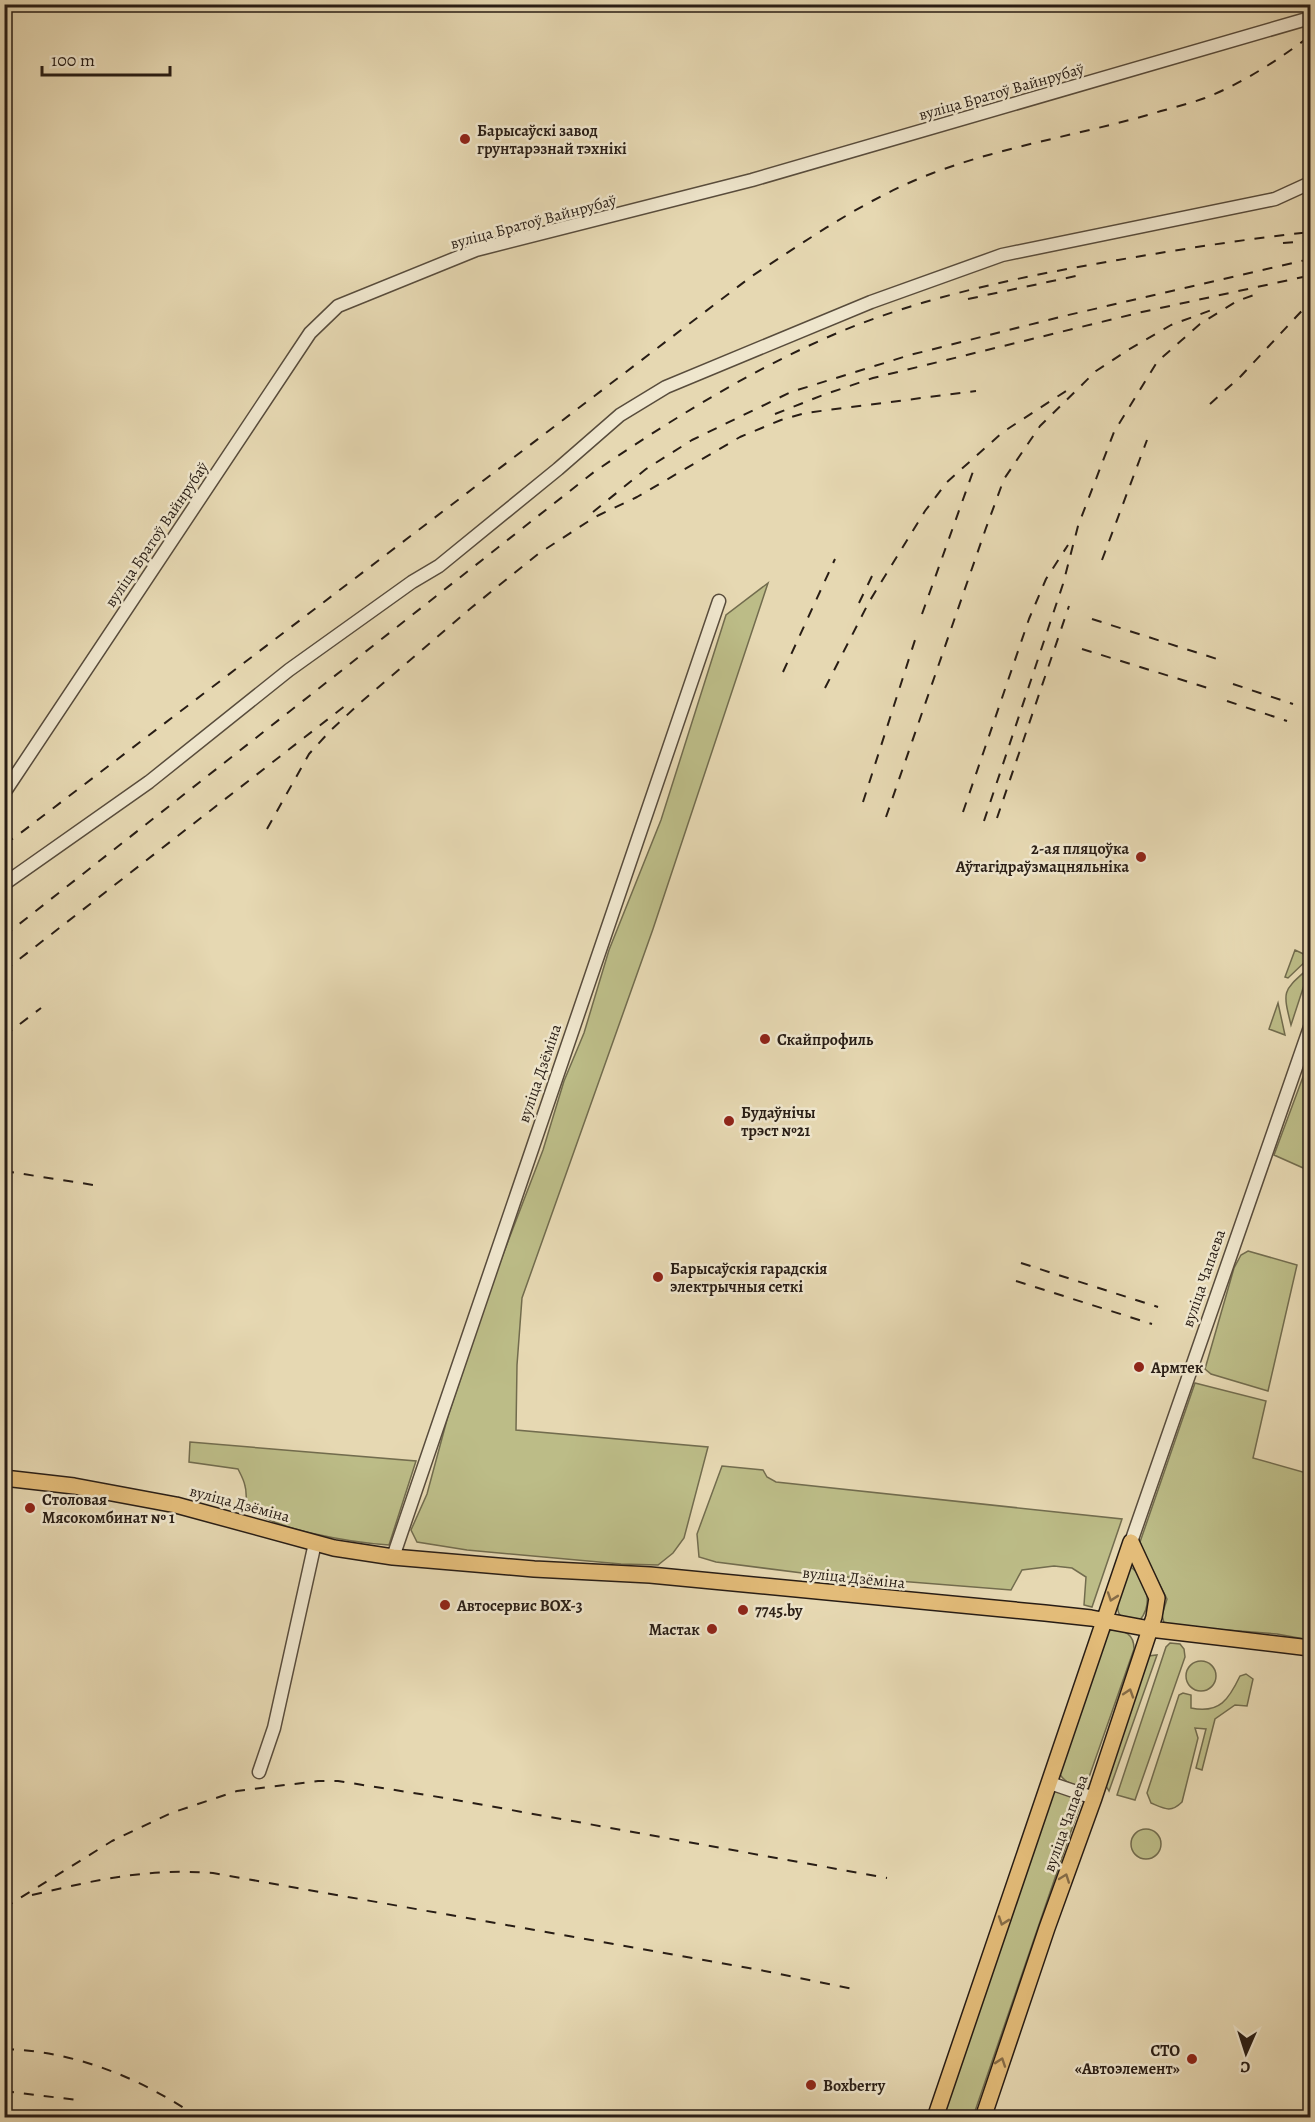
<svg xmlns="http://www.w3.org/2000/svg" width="1315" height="2122" font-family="Alegreya,serif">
  <rect width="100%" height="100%" fill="#e6d8b2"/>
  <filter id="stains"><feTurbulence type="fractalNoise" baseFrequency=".00333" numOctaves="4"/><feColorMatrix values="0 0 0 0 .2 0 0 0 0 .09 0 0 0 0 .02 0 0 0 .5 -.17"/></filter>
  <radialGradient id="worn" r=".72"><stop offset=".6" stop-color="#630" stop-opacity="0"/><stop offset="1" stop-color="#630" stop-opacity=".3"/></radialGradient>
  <path fill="#bcbc87" stroke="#726c4e" stroke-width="1.5" d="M768,583l-115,346 -131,369 -5,67 -1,65 192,17 -24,91 -11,15 -15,12 -37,-1 -154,-14 -50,-8 -6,-12 16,-36 21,-78 46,-138 49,-128 21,-69 20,-48 25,-83 52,-130 65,-205z
    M1295,950l15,7 -22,21 -3,-1z
    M1310,967l-19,58c-9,-36 -8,-34 19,-58z
    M1278,1003l7,32 -16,-6z
    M1310,1058v113l-36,-16z
    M1248,1251l49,14 -29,126 -57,-17 -6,-5 29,-101 7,-13z
    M1195,1383l71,18 -13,57 57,16v166l-33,-6 -103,-8 -10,-3 -2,-8 5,-16 -25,-50 -2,-7z
    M190,1442l226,19 -27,84c-30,-2 -126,-15 -141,-41 -3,-5 -1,-12 -3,-18 -1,-6 -4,-11 -7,-17l-49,-7z
    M722,1466l41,4 4,7 9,5 346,37 -30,88 -8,-2 2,-28 -14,-9 -18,-2 -32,4 -11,20 -201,-16 -94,-12 -17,-5 -2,-23z
    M1130,1566c16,13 24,37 10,54 -6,-1 -15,0 -19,-4 -10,-8 5,-40 9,-50z
    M1111,1630c14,0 23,4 23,19l-46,131 -3,5c-12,1 -20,-2 -26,-12l47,-139z
    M1170,1643l10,1 4,5 1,8 -50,143 -18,-5 49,-148z
    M1157,1655l-48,136 -4,-7 43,-128z
    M1186 1676a15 15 0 1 1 30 0a15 15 0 1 1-30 0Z
    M1246,1674l7,5 -6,27 -12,-1 -20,14 -13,51 -6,-2 10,-39 -11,-1 3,10 -16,64c-11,11 -17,7 -31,1l-4,-10 32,-98 4,-2 8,2v13c29,6 38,-9 49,-32z
    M1055,1791l21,5 4,9 -107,312 -32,1 110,-323z
    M1131 1844a15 15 0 1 1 30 0a15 15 0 1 1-30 0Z"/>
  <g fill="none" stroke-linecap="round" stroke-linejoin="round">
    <g stroke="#584c3c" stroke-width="15">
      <path id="minor" d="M4,793l306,-460 28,-27 138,-56 276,-70 558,-162
        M4,884l145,-102 140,-112 123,-88 27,-16 119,-97 62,-54 46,-28 205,-85 131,-47 273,-56 35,-16
        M1131,1542l179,-515
        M393,1557l326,-956
        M259,1772l15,-44 41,-185
        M1050,1783l44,15"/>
    </g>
    <g stroke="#281d15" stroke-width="18">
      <path id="major" d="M4,1478l70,8 102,19 158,43 59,9 141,12 116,6 395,38 46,5 59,11 160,19
        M935,2118l196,-576
        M983,2118l64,-190 47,-130 60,-181 3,-19 -26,-56"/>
    </g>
    <use href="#minor" stroke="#efe6cd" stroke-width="12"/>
    <use href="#major" stroke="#e3bc79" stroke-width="15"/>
    <path stroke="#281d15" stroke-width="2" stroke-dasharray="10 10" stroke-linecap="butt" d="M1283,243l27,-2
      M968,299l108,-23
      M1210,404l31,-28 69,-74
      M775,414l48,-19 50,-17 269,-66 161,-35
      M593,512l53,-43 46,-29 99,-48 119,-37 154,-39 246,-57
      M1102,560l45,-120
      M859,603l13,-27
      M922,614l53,-148
      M1092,619l125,40
      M1082,649l126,39
      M783,672l52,-113
      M1233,684l60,20
      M825,688l44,-86 56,-91 22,-29 56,-50 63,-41
      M1227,701l60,20
      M863,802l52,-162
      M963,812l66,-193 17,-40 22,-34
      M886,817l100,-289 18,-49 36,-53 56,-55 32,-21 43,-25 46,-17
      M997,818l72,-212
      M984,821l79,-237 15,-58 36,-94 43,-70 43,-38 37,-23 17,-6
      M267,829l42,-75 22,-24 29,-27 111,-95 67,-54 57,-37 42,-20 103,-60 41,-17 24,-7 171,-22
      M4,843l10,-5 738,-562c58,-38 115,-78 181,-103 74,-28 153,-39 228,-62 15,-4 30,-8 44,-13 38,-15 73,-38 105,-62
      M4,936l590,-464c78,-53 160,-104 248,-141 88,-36 182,-55 276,-71 64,-11 128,-21 192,-28
      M4,971l346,-269
      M4,1036l37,-28
      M4,1171l96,15
      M1021,1263l137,44
      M1016,1281l136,43
      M32,1895c64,-15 114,-27 181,-22l547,97 98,20
      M4,1908l108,-67 59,-28 66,-22 81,-10h20l107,17 442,80
      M4,2049c71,2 137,29 195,69
      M4,2091l73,9"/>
  </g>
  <defs><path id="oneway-chevron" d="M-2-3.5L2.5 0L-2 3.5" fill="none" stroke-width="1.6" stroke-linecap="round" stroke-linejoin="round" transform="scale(1.5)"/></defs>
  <g stroke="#866c47">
    <use href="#oneway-chevron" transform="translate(1112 1597) rotate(109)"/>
    <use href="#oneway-chevron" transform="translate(1129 1693) rotate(-72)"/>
    <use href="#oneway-chevron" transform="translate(1065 1878) rotate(-70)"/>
    <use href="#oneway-chevron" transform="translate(1003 1921) rotate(109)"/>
    <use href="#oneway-chevron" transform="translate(1001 2062) rotate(-71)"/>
  </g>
  <g fill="#8f2418" stroke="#efe6cd" stroke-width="2">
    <circle cx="465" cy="139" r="6"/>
    <circle cx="1141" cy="857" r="6"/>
    <circle cx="765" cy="1039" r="6"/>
    <circle cx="729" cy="1121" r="6"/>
    <circle cx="658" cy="1277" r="6"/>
    <circle cx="1139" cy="1367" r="6"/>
    <circle cx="30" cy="1508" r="6"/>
    <circle cx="445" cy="1605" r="6"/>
    <circle cx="743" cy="1610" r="6"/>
    <circle cx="712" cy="1629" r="6"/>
    <circle cx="1192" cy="2059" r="6"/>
    <circle cx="811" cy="2085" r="6"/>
  </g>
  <g text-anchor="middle" stroke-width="5" stroke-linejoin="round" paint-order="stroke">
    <g font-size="16" fill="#281d15" stroke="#efe6cd">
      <text transform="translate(1001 91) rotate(-16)" y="6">вуліца Братоў Вайнрубаў</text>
      <text transform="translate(533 221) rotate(-15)" y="6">вуліца Братоў Вайнрубаў</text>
      <text transform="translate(156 534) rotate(-56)" y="6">вуліца Братоў Вайнрубаў</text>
      <text transform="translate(539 1073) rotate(-71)" y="6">вуліца Дзёміна</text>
      <text transform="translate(1203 1278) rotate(-71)" y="6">вуліца Чапаева</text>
      <text transform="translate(240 1503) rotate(15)" y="6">вуліца Дзёміна</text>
      <text transform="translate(854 1577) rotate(6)" y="6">вуліца Дзёміна</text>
      <text transform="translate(1065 1823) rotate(-70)" y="6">вуліца Чапаева</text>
    </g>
    <g font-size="16" font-weight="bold" fill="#281d15" stroke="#efe6cd" text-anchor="start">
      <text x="477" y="136">Барысаўскі завод<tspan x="477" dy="18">грунтарэзнай тэхнікі</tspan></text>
      <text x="1129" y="854" text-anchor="end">2-ая пляцоўка<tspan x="1129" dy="18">Аўтагідраўзмацняльніка</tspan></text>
      <text x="777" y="1045">Скайпрофиль</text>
      <text x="741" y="1118">Будаўнічы<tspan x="741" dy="18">трэст №21</tspan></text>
      <text x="670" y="1274">Барысаўскія гарадскія<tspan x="670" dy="18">электрычныя сеткі</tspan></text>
      <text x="1151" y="1373">Армтек</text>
      <text x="42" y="1505">Столовая<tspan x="42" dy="18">Мясокомбинат № 1</tspan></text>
      <text x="457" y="1611">Автосервис BOX-3</text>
      <text x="755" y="1616">7745.by</text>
      <text x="700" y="1635" text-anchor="end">Мастак</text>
      <text x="1180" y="2056" text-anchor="end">СТО<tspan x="1180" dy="18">«Автоэлемент»</tspan></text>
      <text x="823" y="2091">Boxberry</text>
    </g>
  </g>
  <rect width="1315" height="2122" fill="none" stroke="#e6d8b2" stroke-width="24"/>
  <rect x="6" y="6" width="1303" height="2110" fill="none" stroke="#281d15" stroke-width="3"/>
  <rect x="12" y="12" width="1291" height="2098" fill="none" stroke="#281d15" stroke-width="1.5"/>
  <g transform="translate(1246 2053) rotate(183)" stroke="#efe6cd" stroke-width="4.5" paint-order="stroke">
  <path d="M0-4.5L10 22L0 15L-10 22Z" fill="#281d15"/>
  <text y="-9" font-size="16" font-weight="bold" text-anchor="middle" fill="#281d15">С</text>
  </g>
  <path d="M42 66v9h128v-9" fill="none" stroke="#281d15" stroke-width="3"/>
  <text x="51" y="66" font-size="18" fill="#281d15" stroke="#efe6cd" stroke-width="4.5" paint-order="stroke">100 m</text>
  <rect width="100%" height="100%" filter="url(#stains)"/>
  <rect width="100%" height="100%" fill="url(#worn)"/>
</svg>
